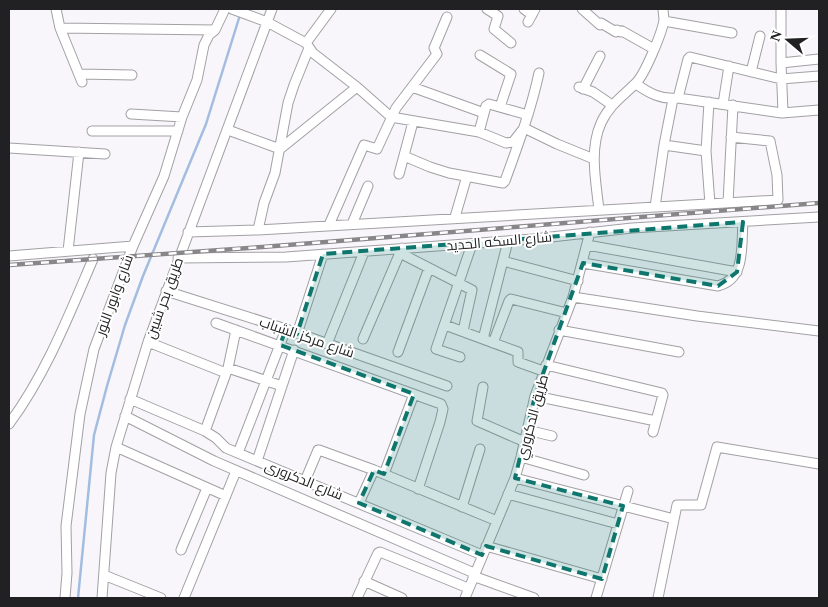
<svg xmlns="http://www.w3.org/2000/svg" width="828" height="607" font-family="'Times New Roman',Cairo,serif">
  <rect width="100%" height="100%" fill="#f8f6fa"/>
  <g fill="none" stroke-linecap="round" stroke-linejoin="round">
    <path stroke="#a3bde0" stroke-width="2.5" d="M78,598l16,-163 13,-49 18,-61 18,-49 63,-152 34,-109"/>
    <g stroke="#a2a0a4" stroke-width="11">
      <path id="street" d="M56,9l4,19 22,54
        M232,9l35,13 39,21 7,10 44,34 34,30 88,15 27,11 7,-1 11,-14 33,16 37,15
        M487,9l11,7 -4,13 17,14
        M524,9l8,6
        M582,9l18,16 1,-2 15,9 1,-2 4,2 1,-1 32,18
        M781,9v54l2,49
        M664,21l68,12
        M528,22l7,-13
        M60,28l155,2
        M306,43l25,-34
        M480,55l31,19 -11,33
        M781,63l38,-4
        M751,72l9,-36
        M79,74l53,1
        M636,84c13,9 25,16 42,14l104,15 37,-3
        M412,87l72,26
        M579,87l14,5 19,13
        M583,89l17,-33
        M678,98l10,-39 2,-2 91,22 38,-3
        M709,102l-3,49 4,53
        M723,104l6,-38
        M131,114l51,3
        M228,130l52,19
        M92,131h86
        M479,132l7,-26 3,-2 39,11
        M664,145l42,6
        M9,148l96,6
        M280,149l77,-62
        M404,156l26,11 19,6 54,10 2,-2c13,-36 26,-71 34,-108
        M399,174l14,-52
        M728,203l5,-98
        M655,207l9,-62 9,-46
        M599,210c-3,-28 -10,-60 2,-87 8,-18 22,-27 35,-40 9,-9 26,-50 28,-63 0,-3 -1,-8 -1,-11
        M455,217l12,-41
        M352,224l16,-38
        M329,225l35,-80 13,4 19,-41 41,-54 -3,-6 13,-31
        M258,230l6,-27 11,-30 13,-70 6,-18 15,-37
        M188,232l70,-2 520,-30 -1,-25 -7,-34 -39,-4
        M587,245l150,27
        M68,251l11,-99
        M400,253l72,37 -9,41
        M9,256l124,-10
        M178,258l108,-1 247,-18 99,-11 187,-11
        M503,261l75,20
        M583,263l135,23c28,-7 23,-40 25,-64
        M166,291l120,38 161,57
        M573,297l124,19 122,15
        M216,323l225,81 2,5 -3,13 -22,67
        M445,325l73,27v10l25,9
        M559,330l120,22
        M297,334l26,-80
        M363,339l39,-91
        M483,339l25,-98
        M148,342l78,31
        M493,343l16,-42 2,-2 56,14
        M327,344l37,-92
        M398,352l31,-84
        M460,357l-24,-8 36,-105
        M546,365l116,28 1,2 -10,37
        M228,368l54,18
        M483,387l-6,34 48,21
        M535,396l121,25
        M130,399l75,32 11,7 10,10 256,107
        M125,416l89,45 260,112
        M9,424c37,-50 60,-109 84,-165
        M527,430l25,6
        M205,431l23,-63 8,-38
        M116,447l110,49
        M238,453l48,-124
        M521,457l63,18
        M257,461l37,-111
        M384,474l30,-80
        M515,478l159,41
        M305,481l13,-31h1l55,20 123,51
        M508,494l110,30
        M359,503l15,-33
        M462,507l18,-58
        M486,546l116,33
        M181,550l26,-62
        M104,575l57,23
        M473,576l61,22
        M364,581l38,17
        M65,598l2,-25 -1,-47 14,-112 14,-65 39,-103 31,-70 18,-59 15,-37 7,-35 5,-10 6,-5 10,-21
        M102,598l9,-125 5,-26 32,-105 124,-333
        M184,598l52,-127
        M357,598l21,-45 2,-1 88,36
        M465,598l50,-120 6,-21 14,-61 38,-99 17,-65
        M596,598l32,-107
        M658,598l19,-93h24l16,-58 102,17"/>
    </g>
    <use href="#street" stroke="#fff" stroke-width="9"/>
    <g stroke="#888689" stroke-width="4.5">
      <path id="rail" d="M9,265l253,-18 557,-44"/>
    </g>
    <use href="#rail" stroke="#fff" stroke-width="2.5" stroke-dasharray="8" stroke-linecap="butt"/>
  </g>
  <path fill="#0f766e" fill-opacity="0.2" stroke="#0f766e" stroke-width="4" stroke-dasharray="10 6" stroke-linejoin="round" d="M743,222l-6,50 -19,14 -135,-23 -48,133 -20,82 108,28 -21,73 -116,-33 -4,9 -123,-52 15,-33 10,4 30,-80 -134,-49 6,-16 11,5 26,-80z"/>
  <g text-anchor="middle" stroke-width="4" stroke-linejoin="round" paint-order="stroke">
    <g font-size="14" fill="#212022" stroke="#fff">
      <text transform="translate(499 241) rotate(-5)" y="5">شارع السكه الحديد</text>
      <text transform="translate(114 295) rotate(-70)" y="5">شارع وابور النور</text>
      <text transform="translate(164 298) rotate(-70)" y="5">طريق بحر شبين</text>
      <text transform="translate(307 337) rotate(19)" y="5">شارع مركز الشباب</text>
      <text transform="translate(532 417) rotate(-75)" y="5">طريق الدكروري</text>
      <text transform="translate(304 480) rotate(22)" y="5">شارع الدكرورى</text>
    </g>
  </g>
  <rect width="828" height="607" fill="none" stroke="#212022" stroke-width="20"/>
  <g transform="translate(788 40) rotate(289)" stroke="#ffffff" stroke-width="4" paint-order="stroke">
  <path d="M0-4L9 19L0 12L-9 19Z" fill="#212022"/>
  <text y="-8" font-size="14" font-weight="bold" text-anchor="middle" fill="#212022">N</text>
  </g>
</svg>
